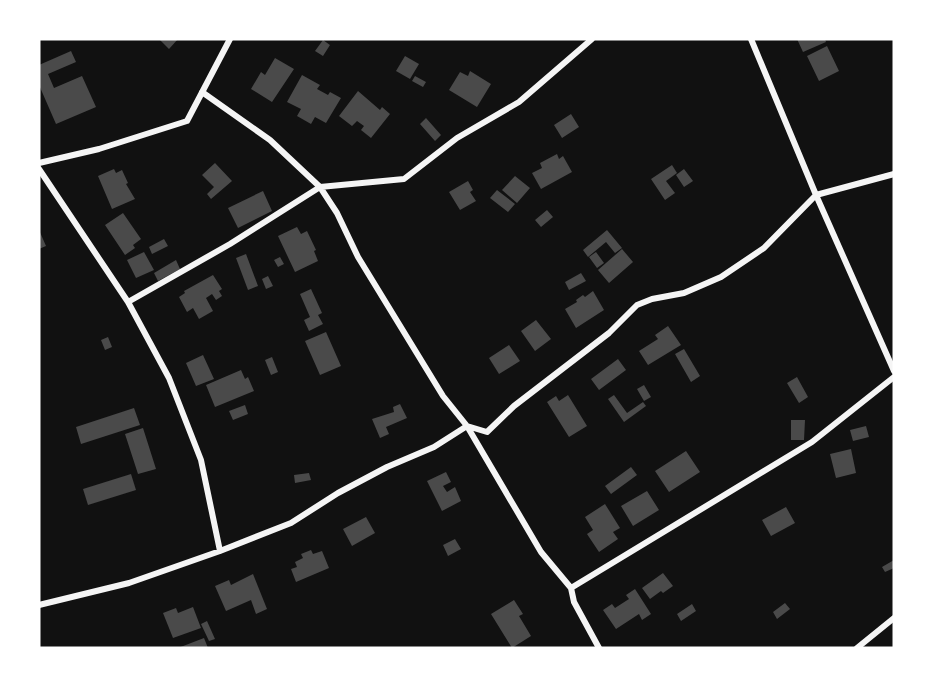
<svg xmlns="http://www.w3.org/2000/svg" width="933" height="687" font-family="Jost,sans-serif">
  <rect width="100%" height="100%" fill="#111"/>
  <path fill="#4a4a4a" d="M159,39h19l-9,10z
    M797,39h28l1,3 -23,10z
    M323,40l7,5 -7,11 -8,-5z
    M827,46l12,25 -20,10 -12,-25z
    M71,51l5,11 -28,12 6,14 28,-12 14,31 -40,17 -17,-39v-20z
    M405,56l14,8 -9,15 -14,-8z
    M275,58l19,11 -22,33 -21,-13 10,-17 4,3z
    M470,71l21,13 -14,23 -28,-17 11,-18 8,4z
    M302,75l18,10 -3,4 11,6 2,-3 11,6 -15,25 -11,-6 -4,7 -14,-8 4,-7 -14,-7z
    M415,76l11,6 -3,5 -11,-6z
    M358,91l22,19 2,-3 8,7 -19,24 -10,-8 3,-4 -7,-5 -5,5 -13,-10z
    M571,114l8,13 -17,11 -8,-13z
    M426,118l15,17 -6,6 -15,-17z
    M557,154l2,5 4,-3 9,16 -31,17 -9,-16 10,-5 -2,-5z
    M215,163l17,18 -21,18 -4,-5 7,-7 -12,-12z
    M672,165l5,8 -11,8 9,12 -10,7 -14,-21z
    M114,169l2,4 6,-3 6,13 -2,1 9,15 -23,10 -14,-33z
    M684,169l9,12 -9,6 -8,-12z
    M515,176l15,12 -13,15 -15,-13z
    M468,181l5,9 -3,2 6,9 -16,9 -11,-18z
    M497,190l18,14 -7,8 -18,-14z
    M263,191l9,20 -34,17 -10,-20z
    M547,210l6,7 -12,10 -6,-7z
    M123,213l18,26 -8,6 2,3 -10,7 -20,-30z
    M297,227l4,7 6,-3 9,19 -2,1 4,10 -23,11 -17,-36z
    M39,230l7,16 -7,3z
    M607,230l15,18 -7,5 -9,-11 -18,15 -5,-7z
    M164,239l4,7 -16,8 -3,-7z
    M622,249l11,13 -24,21 -11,-13z
    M144,252l10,18 -18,8 -9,-18z
    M596,252l8,11 -7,5 -8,-11z
    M246,254l12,32 -10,4 -12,-32z
    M280,257l4,7 -6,3 -4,-7z
    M176,260l4,9 -22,12 -4,-8z
    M581,273l5,8 -17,9 -4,-8z
    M213,275l9,14 -3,2 3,5 -6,4 -4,-6 -6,4 7,13 -14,8 -6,-11 -6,4 -8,-15 6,-4 -1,-2z
    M268,276l5,10 -7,3 -4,-10z
    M311,289l11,24 -4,2 5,9 -14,7 -5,-11 6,-3 -10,-23z
    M593,291l11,19 -28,18 -11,-19 12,-7 -1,-2 7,-5 2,2z
    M536,320l15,19 -16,12 -14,-20z
    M668,326l13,19 -33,20 -9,-14 19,-12 -3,-4z
    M326,332l15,34 -21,9 -15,-34z
    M108,337l4,10 -7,3 -4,-10z
    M509,345l11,16 -21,13 -10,-16z
    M684,349l16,27 -9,6 -16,-28z
    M203,355l11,24 -18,7 -10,-23z
    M272,357l6,15 -7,3 -6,-15z
    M618,359l8,11 -27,20 -8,-11z
    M241,370l4,9 3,-2 6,14 -39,16 -9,-22z
    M797,377l11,20 -9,6 -12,-20z
    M644,385l7,12 -7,4 -7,-12z
    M568,395l19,31 -18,11 -22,-35 9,-6 3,5z
    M614,395l13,18 16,-11 3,4 -22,16 -16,-23z
    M400,404l7,14 -21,9 3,7 -9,4 -8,-19 22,-7 -1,-5z
    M245,405l3,9 -15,6 -4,-9z
    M134,408l6,17 -59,19 -5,-17z
    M791,420h14l-1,20h-13z
    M866,426l3,11 -16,4 -3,-11z
    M143,428l13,41 -18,5 -13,-40z
    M851,449l5,24 -20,5 -6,-24z
    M686,451l14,21 -31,20 -14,-21z
    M631,467l6,8 -26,19 -6,-8z
    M446,472l5,10 -8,4 4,6 8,-5 6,14 -19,10 -15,-30z
    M309,473l2,7 -16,3 -1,-8z
    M131,474l5,16 -48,15 -5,-16z
    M647,491l12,19 -26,16 -12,-20z
    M605,504l15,24 -7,4 5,7 -19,13 -12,-18 6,-4 -8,-13z
    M786,507l9,16 -24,13 -9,-16z
    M366,517l9,16 -23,13 -9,-17z
    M455,539l6,10 -13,7 -5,-11z
    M311,550l2,4 9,-3 7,17 -33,14 -5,-13 6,-2 -2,-5 8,-4 -2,-4z
    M894,560v8l-9,4 -3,-5z
    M663,573l10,13 -10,7 -2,-2 -11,8 -8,-11z
    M253,574l14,35 -11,5 -5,-14 -25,11 -11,-25 14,-6 2,5z
    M635,589l16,25 -9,6 -3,-6 -23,15 -13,-19 9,-6 3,4 14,-9 -3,-4z
    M514,600l9,14 -4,2 12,20 -19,12 -21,-34z
    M785,603l5,6 -13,10 -4,-7z
    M692,604l4,7 -15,10 -4,-7z
    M193,607l8,21 -28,10 -10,-25 13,-5 2,5z
    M207,621l8,18 -6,2 -8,-17z
    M204,638l4,10h-30z"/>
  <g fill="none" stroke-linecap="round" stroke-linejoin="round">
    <path stroke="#f5f5f5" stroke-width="6" d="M751,39l65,156 78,176
      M202,92l68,48 50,47 17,26 21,44 85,139 24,30 74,126 30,36 3,14 25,46
      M39,163l60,-14 88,-28 43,-82
      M39,169l89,133 41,76 32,82 19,91
      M128,302l102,-58 90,-57 84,-8 53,-41 62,-36 73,-63
      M571,588l241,-146 82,-65
      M39,605l90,-22 91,-32 71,-28 47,-30 49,-26 47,-20 33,-21 20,6 27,-26 95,-73 28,-28 15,-6 32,-6 37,-16 43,-29 52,-53 78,-21
      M857,648l37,-30"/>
  </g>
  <rect width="933" height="687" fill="none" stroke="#ffffff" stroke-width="81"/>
</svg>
